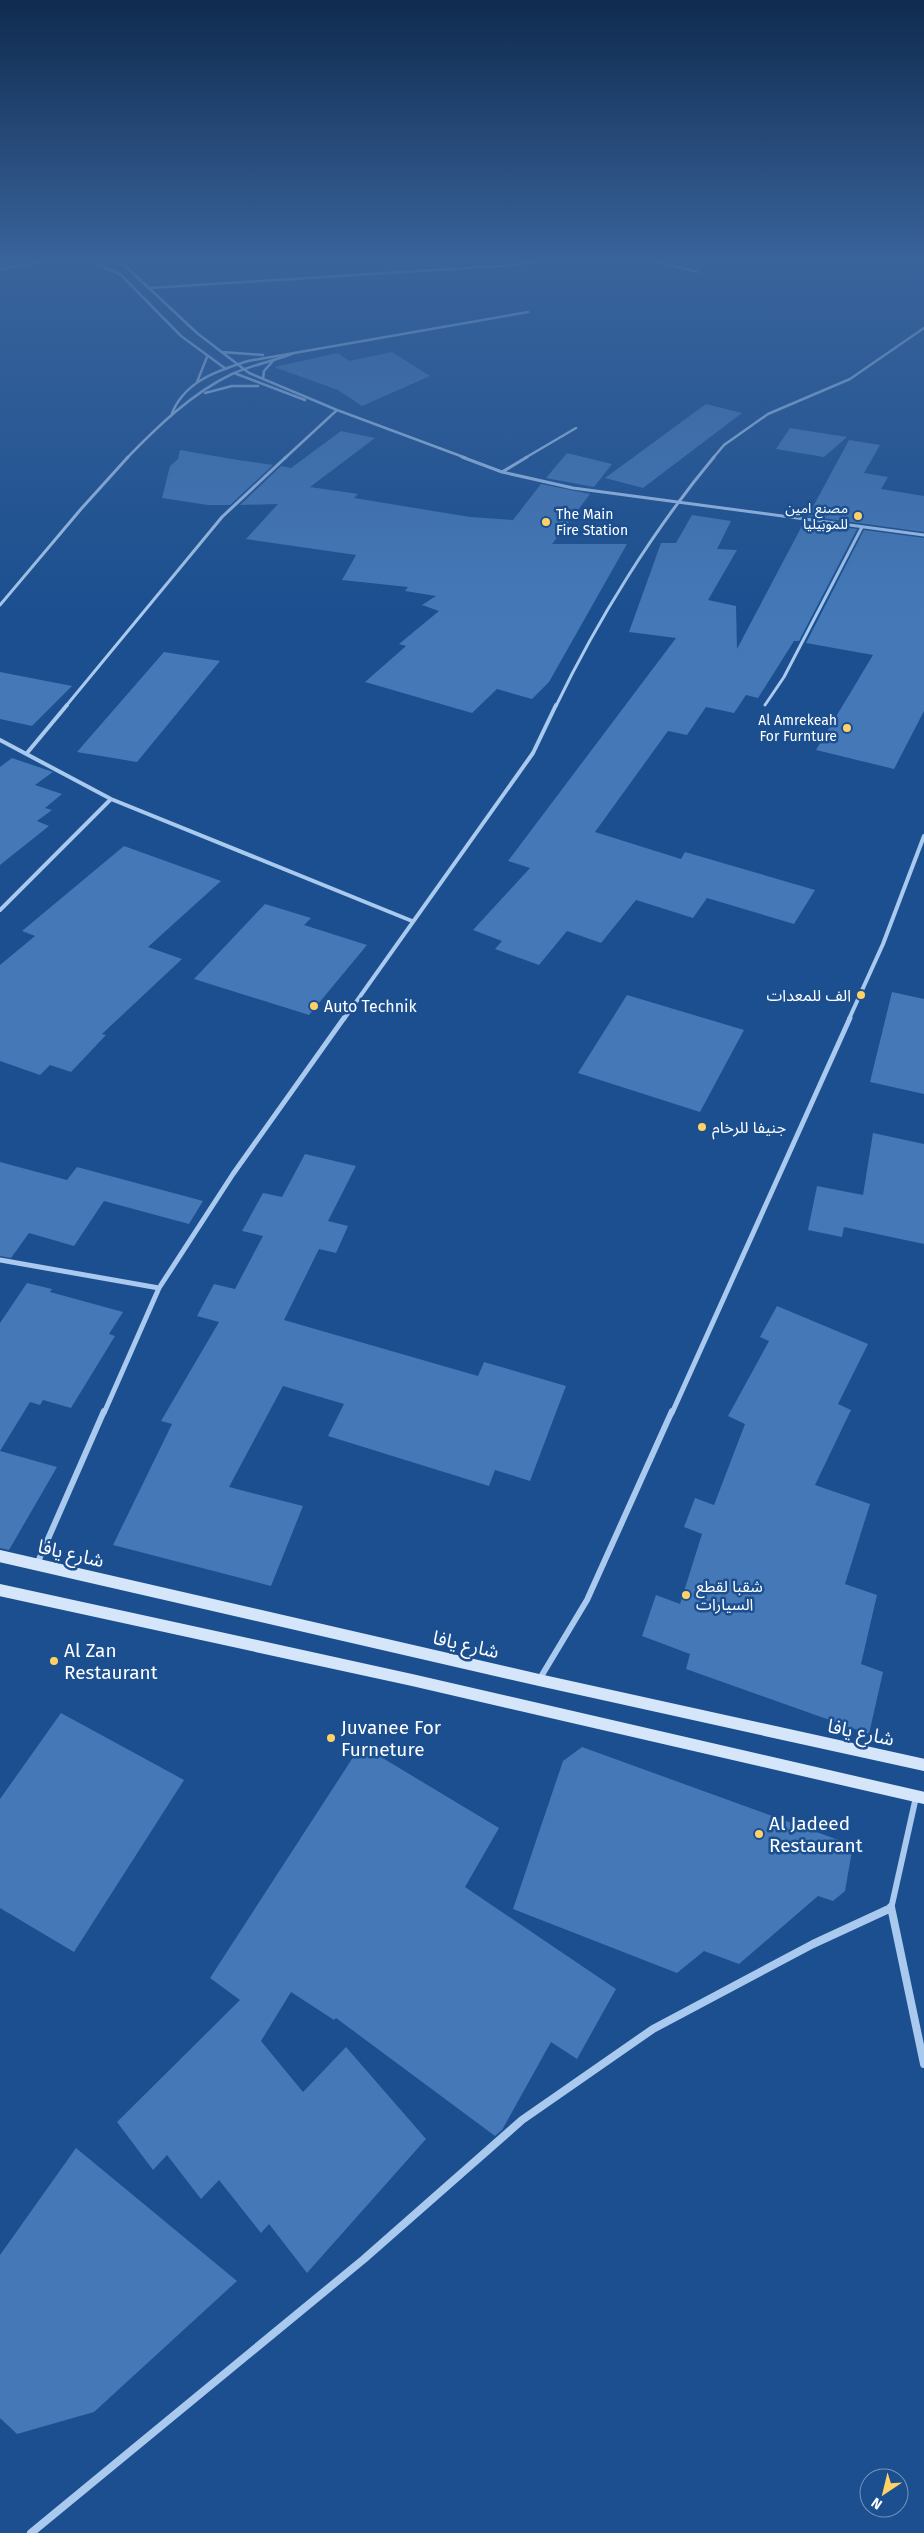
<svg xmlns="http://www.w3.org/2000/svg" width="924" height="2533" font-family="'Fira Sans','Noto Sans Arabic',sans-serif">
  <rect width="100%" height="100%" fill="#1b4f8f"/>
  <path fill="#4478b7" d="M392,352l38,24 -68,30 -24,-16 -64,-23 64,-14 11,8z
    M706,404l36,9 -99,75 -38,-10z
    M790,428l57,9 -23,20 -48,-8z
    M341,431l34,7 -65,49 48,7 -4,4 116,19 43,3 28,-36 49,10 -38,50h75l-78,138 -17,17 -35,-10 -25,24 -107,-31 41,-36 -7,-2 40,-33 -17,-6 14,-9 -31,-5 3,-4 -66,-7 14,-25 -110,-16 32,-35 -38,1 41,-39 10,2z
    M849,440l31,5 -16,28 24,4 -7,12 43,7v36l-116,-16z
    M180,450l52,9 41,6 -43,40h-22l-46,-7 8,-32 8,-7z
    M567,453l45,11 -18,23 -48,-9z
    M692,515l39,6 -14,28 20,1 -29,50 28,6 1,43 67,-127 53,7 -58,112h-5l-36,57 -12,-3 -12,18 -28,-6 -19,28 -19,-4 -73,101 86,27 4,-7 130,38 -21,34 -87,-26 -14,20 -57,-18 -35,43 -34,-12 -28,34 -44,-16 7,-8 -29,-11 57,-62 -22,-7 168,-223 -47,-6 32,-89h15z
    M864,530l60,8v173l-30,58 -78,-19 57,-95 -67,-12z
    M164,652l56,9 -83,101 -60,-10z
    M0,672l72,14 -40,40 -32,-7z
    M12,758l41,14 -18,13 27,9 -17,14 7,2 -15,11 12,5 -49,39v-98z
    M124,846l97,35 -73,66 34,12 -80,75 4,1 -35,37 -21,-7 -10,10 -40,-14v-96l35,-29 -13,-5z
    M265,904l46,14 -7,7 63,20 -58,70 -115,-36z
    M892,992l32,7v95l-54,-12z
    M627,995l117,35 -44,82 -122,-39z
    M873,1133l51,11v100l-80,-17 -2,10 -34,-7 9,-44 46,9z
    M305,1154l51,12 -28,55 20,5 -12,27 -17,-4 -35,71 194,56 6,-14 82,24 -36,95 -35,-11 -6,16 -161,-50 16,-32 -61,-18 -54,101 74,19 -32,80 -158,-41 59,-121 -11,-3 58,-99 -22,-6 17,-32 21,5 28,-53 -21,-5 21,-38 19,4z
    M0,1162l67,18 10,-13 126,34 -14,23 -85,-23 -30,45 -45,-13 -18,25 -11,-2z
    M27,1283l25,6 -2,3 73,20 -14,22 6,2 -44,72 -28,-8 -3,5 -10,-3 -30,49 57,16 -48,83 -9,-2v-225z
    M777,1306l91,38 -30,60 13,6 -36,75 55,19 -25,80 32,11 -16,69 22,8 -14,62 -183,-65 4,-15 -48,-18 14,-41 24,9 22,-70 -18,-7 11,-29 19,7 31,-81 -17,-8 41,-75 -9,-4z
    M61,1713l123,67 -110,172 -74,-44v-109z
    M361,1745l138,83 -34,59 151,102 -39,70 -26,-17 -49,88 -7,6 -159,-118 -2,2 -43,-28 -30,49 42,51 43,-45 80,92 -119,134 -38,-49 -8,9 -42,-53 -18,19 -34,-44 -14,15 -36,-48 123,-122 -30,-22z
    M582,1747l262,95 8,9 -7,40 -12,10 -15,-5 -79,68 -35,-13 -27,22 -164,-64 50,-148z
    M76,2148l161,133 -143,131 -77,22 -17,-16v-163z"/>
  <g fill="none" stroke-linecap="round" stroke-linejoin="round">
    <path stroke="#a9c9ee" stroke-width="2.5" d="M91,261l30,14 60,61 45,33
      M120,261l77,72 52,40 88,37 129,48
      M653,261l45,11
      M0,269l46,-8
      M150,288l364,-23 23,-4
      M222,352l41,3
      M234,373l71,27
      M263,379l1,-8 9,-10
      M197,382l10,-25
      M205,393l27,-7h26
      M171,416c12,-34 45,-45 77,-55l280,-49
      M127,458c30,-31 65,-65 105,-84 20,-9 42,-13 62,-21
      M285,458l52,-48
      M525,458l51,-30
      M713,458l11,-13 44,-31 82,-35 74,-51"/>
    <path stroke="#a9c9ee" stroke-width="3" d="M462,457l40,15 71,16 351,47
      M502,472l25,-15
      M0,605l81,-96 47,-52
      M765,705l19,-28 78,-150
      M66,706l156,-189 64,-60
      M556,706c41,-85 97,-176 158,-249"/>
    <path stroke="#a9c9ee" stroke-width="4" d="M0,740l111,59 301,122
      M27,753l40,-48
      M0,910l111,-111
      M344,1019l189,-266 23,-48
      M849,1019l34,-75 41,-108"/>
    <path stroke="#a9c9ee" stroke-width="5" d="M0,1260l159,28
      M104,1413l55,-125 74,-114 111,-156
      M672,1413l178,-395"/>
    <path stroke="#a9c9ee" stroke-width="6" d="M37,1564l67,-153
      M539,1680l48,-80 85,-189
      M891,1909l25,-112"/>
    <path stroke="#a9c9ee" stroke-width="8" d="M891,1907l33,157
      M31,2533l333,-274 158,-139 131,-91 160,-85 78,-36"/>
    <path stroke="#d6e6fa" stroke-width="12" d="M0,1556l539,124 385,85
      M0,1590l412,90 512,118"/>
  </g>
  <linearGradient id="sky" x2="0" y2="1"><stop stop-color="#0f2b4f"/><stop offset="0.42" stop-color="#39639b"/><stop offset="1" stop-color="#39639b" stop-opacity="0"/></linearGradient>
  <rect width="924" height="616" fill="url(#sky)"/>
  <g fill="#ffd166" stroke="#1b4f8f" stroke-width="2">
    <circle cx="858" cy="516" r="5"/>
    <circle cx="546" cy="522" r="5"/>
    <circle cx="847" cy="728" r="5"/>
    <circle cx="861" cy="995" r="5"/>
    <circle cx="314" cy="1006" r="5"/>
    <circle cx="702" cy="1127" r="5"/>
    <circle cx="686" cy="1595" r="5"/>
    <circle cx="54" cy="1661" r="5"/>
    <circle cx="331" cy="1738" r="5"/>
    <circle cx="759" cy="1834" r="5"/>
  </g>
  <g text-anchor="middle" stroke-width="5" stroke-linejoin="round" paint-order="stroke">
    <g font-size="14" fill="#fff" stroke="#1b4f8f" text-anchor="end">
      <text x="848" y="513">مصنع امين<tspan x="848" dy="16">للموبيليا</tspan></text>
      <text x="556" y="519" text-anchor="start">The Main<tspan x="556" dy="16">Fire Station</tspan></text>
      <text x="837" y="725">Al Amrekeah<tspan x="837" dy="16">For Furnture</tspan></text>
    </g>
    <g font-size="16" fill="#fff" stroke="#1b4f8f" text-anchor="start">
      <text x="851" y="1001" text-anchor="end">الف للمعدات</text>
      <text x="324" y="1012">Auto Technik</text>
      <text x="712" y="1133">جنيفا للرخام</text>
      <text x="696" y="1592">شقبا لقطع<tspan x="696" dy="18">السيارات</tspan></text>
    </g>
    <g font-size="19" fill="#fff" stroke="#1b4f8f">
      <text transform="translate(71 1553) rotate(13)" y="7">شارع يافا</text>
      <text transform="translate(466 1644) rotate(13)" y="7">شارع يافا</text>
      <text transform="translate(861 1732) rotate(12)" y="7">شارع يافا</text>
    </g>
    <g font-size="19" fill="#fff" stroke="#1b4f8f" text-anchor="start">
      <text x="64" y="1657">Al Zan<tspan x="64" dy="22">Restaurant</tspan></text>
      <text x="341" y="1734">Juvanee For<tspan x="341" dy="22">Furneture</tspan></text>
      <text x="769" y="1830">Al Jadeed<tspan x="769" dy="22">Restaurant</tspan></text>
    </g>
  </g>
  <g transform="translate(884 2493) rotate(215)"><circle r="24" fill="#1b4f8f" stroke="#7695bc"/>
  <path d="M0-4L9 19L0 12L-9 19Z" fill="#ffd166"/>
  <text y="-8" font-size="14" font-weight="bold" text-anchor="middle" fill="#ffffff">N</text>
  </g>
</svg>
